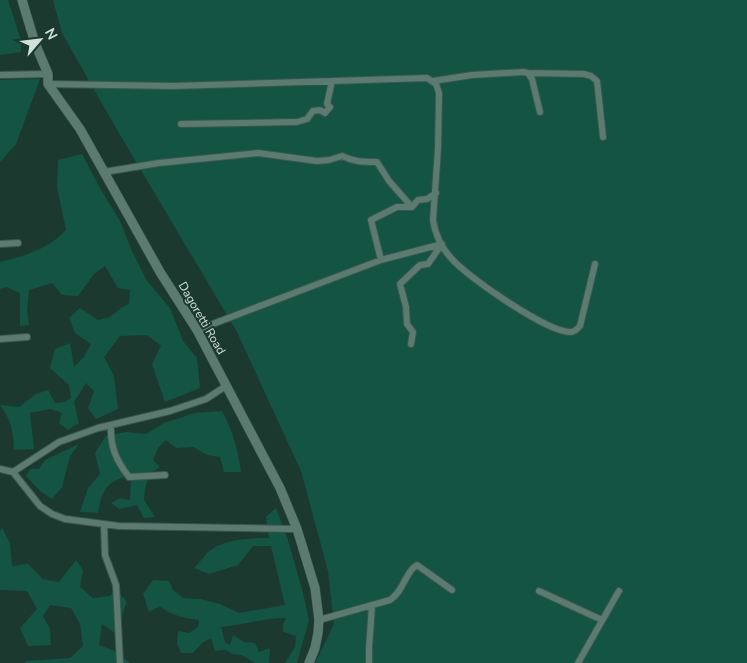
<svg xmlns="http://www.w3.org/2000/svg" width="747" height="663" font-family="'Nunito Sans',sans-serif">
  <rect width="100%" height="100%" fill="#1c3930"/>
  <path fill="#135443" d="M0,0h8l13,40v12l-21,3z
    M53,0h694v663h-432l19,-39 -6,-53 -27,-100 -64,-139 -121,-204 -54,-95z
    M40,79l-24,65 -16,18v-82z
    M82,154l18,34 20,33 12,30 15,30 23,27 13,33 14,17 3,30 -35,14 -13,-38 9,-18 -14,-11 -27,1 -16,21 10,19 4,33 -22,10 -8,-11 6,-17 -8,-8 -12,19 5,21 -11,7 -9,-7 3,-10 -12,-4 -20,4 4,36 -20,1c-1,-20 -2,-28 -14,-45l19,2 17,-13 12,-4 7,13 10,-1 6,-4 -2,-13 -19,-17 5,-19 15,-6 4,24 10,-10 7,-13 -16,-11 -6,-15 11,-10 18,12 12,-3 11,-9 8,-4 1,-14 -12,-2 -13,-22 -11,8 -16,22 -16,-1 -10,-12 -23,7 -2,20 2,15 -9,1v-33l-14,-6 -6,2v-27c25,-6 48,-13 66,-32l-9,-43 1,-27z
    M222,411c11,20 16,39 19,61h-17l-4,-15 -13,-2 -14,-8 -17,1 -10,-8 -8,8 -5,12 7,7 -10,7 -5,14 -1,12 11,17 -11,1 -7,-13 -18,4 -8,-6 9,-5 10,2 1,-24c-24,4 -29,14 -33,37l-18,-1 8,-24 12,-14 -5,-21 11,-17 20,-4 20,2 18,-11 31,-10z
    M79,444l-9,12 -8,31 -10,12 -12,-8 -14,-15 4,-7h9l6,-9z
    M276,508l12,32 14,49 7,31 -12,43h-12l10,-16 1,-11 -13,-4v-8l3,-6c-23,0 -43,7 -65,9l4,15 5,3 3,-10 11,7 11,1 4,9 11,-4 -1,15h-14l-13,-8 -10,-1 -6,-4 -11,1 -4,-13 -9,5 -9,10h-12l-4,-9 1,-13 11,2 9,-6 1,-7c-15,-2 -27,-4 -39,-14l-11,6 -6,-18 10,-14 16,1 4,9 10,8 18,1 19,5 19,9 46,-8 -14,-59h-18l-15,19 -29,9 -15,-6c5,-5 9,-10 13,-15 15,-14 42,-15 62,-15l-3,-21z
    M2,528l8,15 2,23 16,-2 15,15 16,3 17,-22 7,10 -3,17 13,11 17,-2 6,-7 11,13 -12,31 -13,-9 -3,21 16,6 15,12h-106l3,-2 43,-3 13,-12 -3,-22 -9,-16 -21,-3 -7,11 7,13 1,16 -23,1 -8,-18 17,-19 -10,-18 -27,-1v-58z"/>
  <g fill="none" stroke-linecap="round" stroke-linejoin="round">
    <g stroke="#3c564e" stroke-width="8">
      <path id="street" d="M528,73l56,1 7,2 6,5 6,56
        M0,75l48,-1
        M433,81l39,-6 51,-3 5,1 4,6 8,33
        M48,84l125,2 254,-8 9,6 3,9 -1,56 -5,71c2,14 9,28 18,38 15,18 97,75 120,74 4,0 6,-3 9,-6l15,-62
        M181,124l116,-2 10,-3 6,-8 7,-1 5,3 5,-6 -3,-3 5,-23
        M104,172l55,-9 99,-10 59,8 12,-1 13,-4c13,6 20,6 35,6l12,19 23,26
        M0,244l18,-1
        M381,260l-10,-40 26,-13h15l6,-7 9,-1 9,-6
        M197,330l184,-70 61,-16 -14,20 -8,1 -20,19 6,23 1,17 6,8 -2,12
        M0,339l27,-2
        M111,425c-1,22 5,35 18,52l36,-2
        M0,469l13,3 27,34 12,8 13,5 54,7 178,3
        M13,472l46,-30 39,-14 72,-17 36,-12 20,-13
        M104,524l1,31 11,30 4,78
        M539,591l63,29
        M319,620l71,-20c14,-9 15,-28 27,-35l35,25
        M369,663v-15l3,-42
        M578,663l41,-72"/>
    </g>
    <g stroke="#3c564e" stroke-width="10">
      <path id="secondary" d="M22,0l13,43 13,31v10l32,45 80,143 37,58 83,158 17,41 18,59 4,32 -1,13 -3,15 -6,15"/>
    </g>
    <use href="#street" stroke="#5c7b70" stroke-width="6"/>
    <use href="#secondary" stroke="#5c7b70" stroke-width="9"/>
  </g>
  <g text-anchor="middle" stroke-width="4" stroke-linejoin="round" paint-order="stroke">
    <g font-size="12" fill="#d0e1da" stroke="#1c3930">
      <text transform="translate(202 318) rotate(60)" y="4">Dagoretti Road</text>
    </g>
  </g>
  <g transform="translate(40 40) rotate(62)" stroke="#1c3930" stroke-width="4" paint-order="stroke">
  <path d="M0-4L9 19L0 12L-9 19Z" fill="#d0e1da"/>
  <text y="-8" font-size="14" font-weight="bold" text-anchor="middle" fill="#d0e1da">N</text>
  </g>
</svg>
